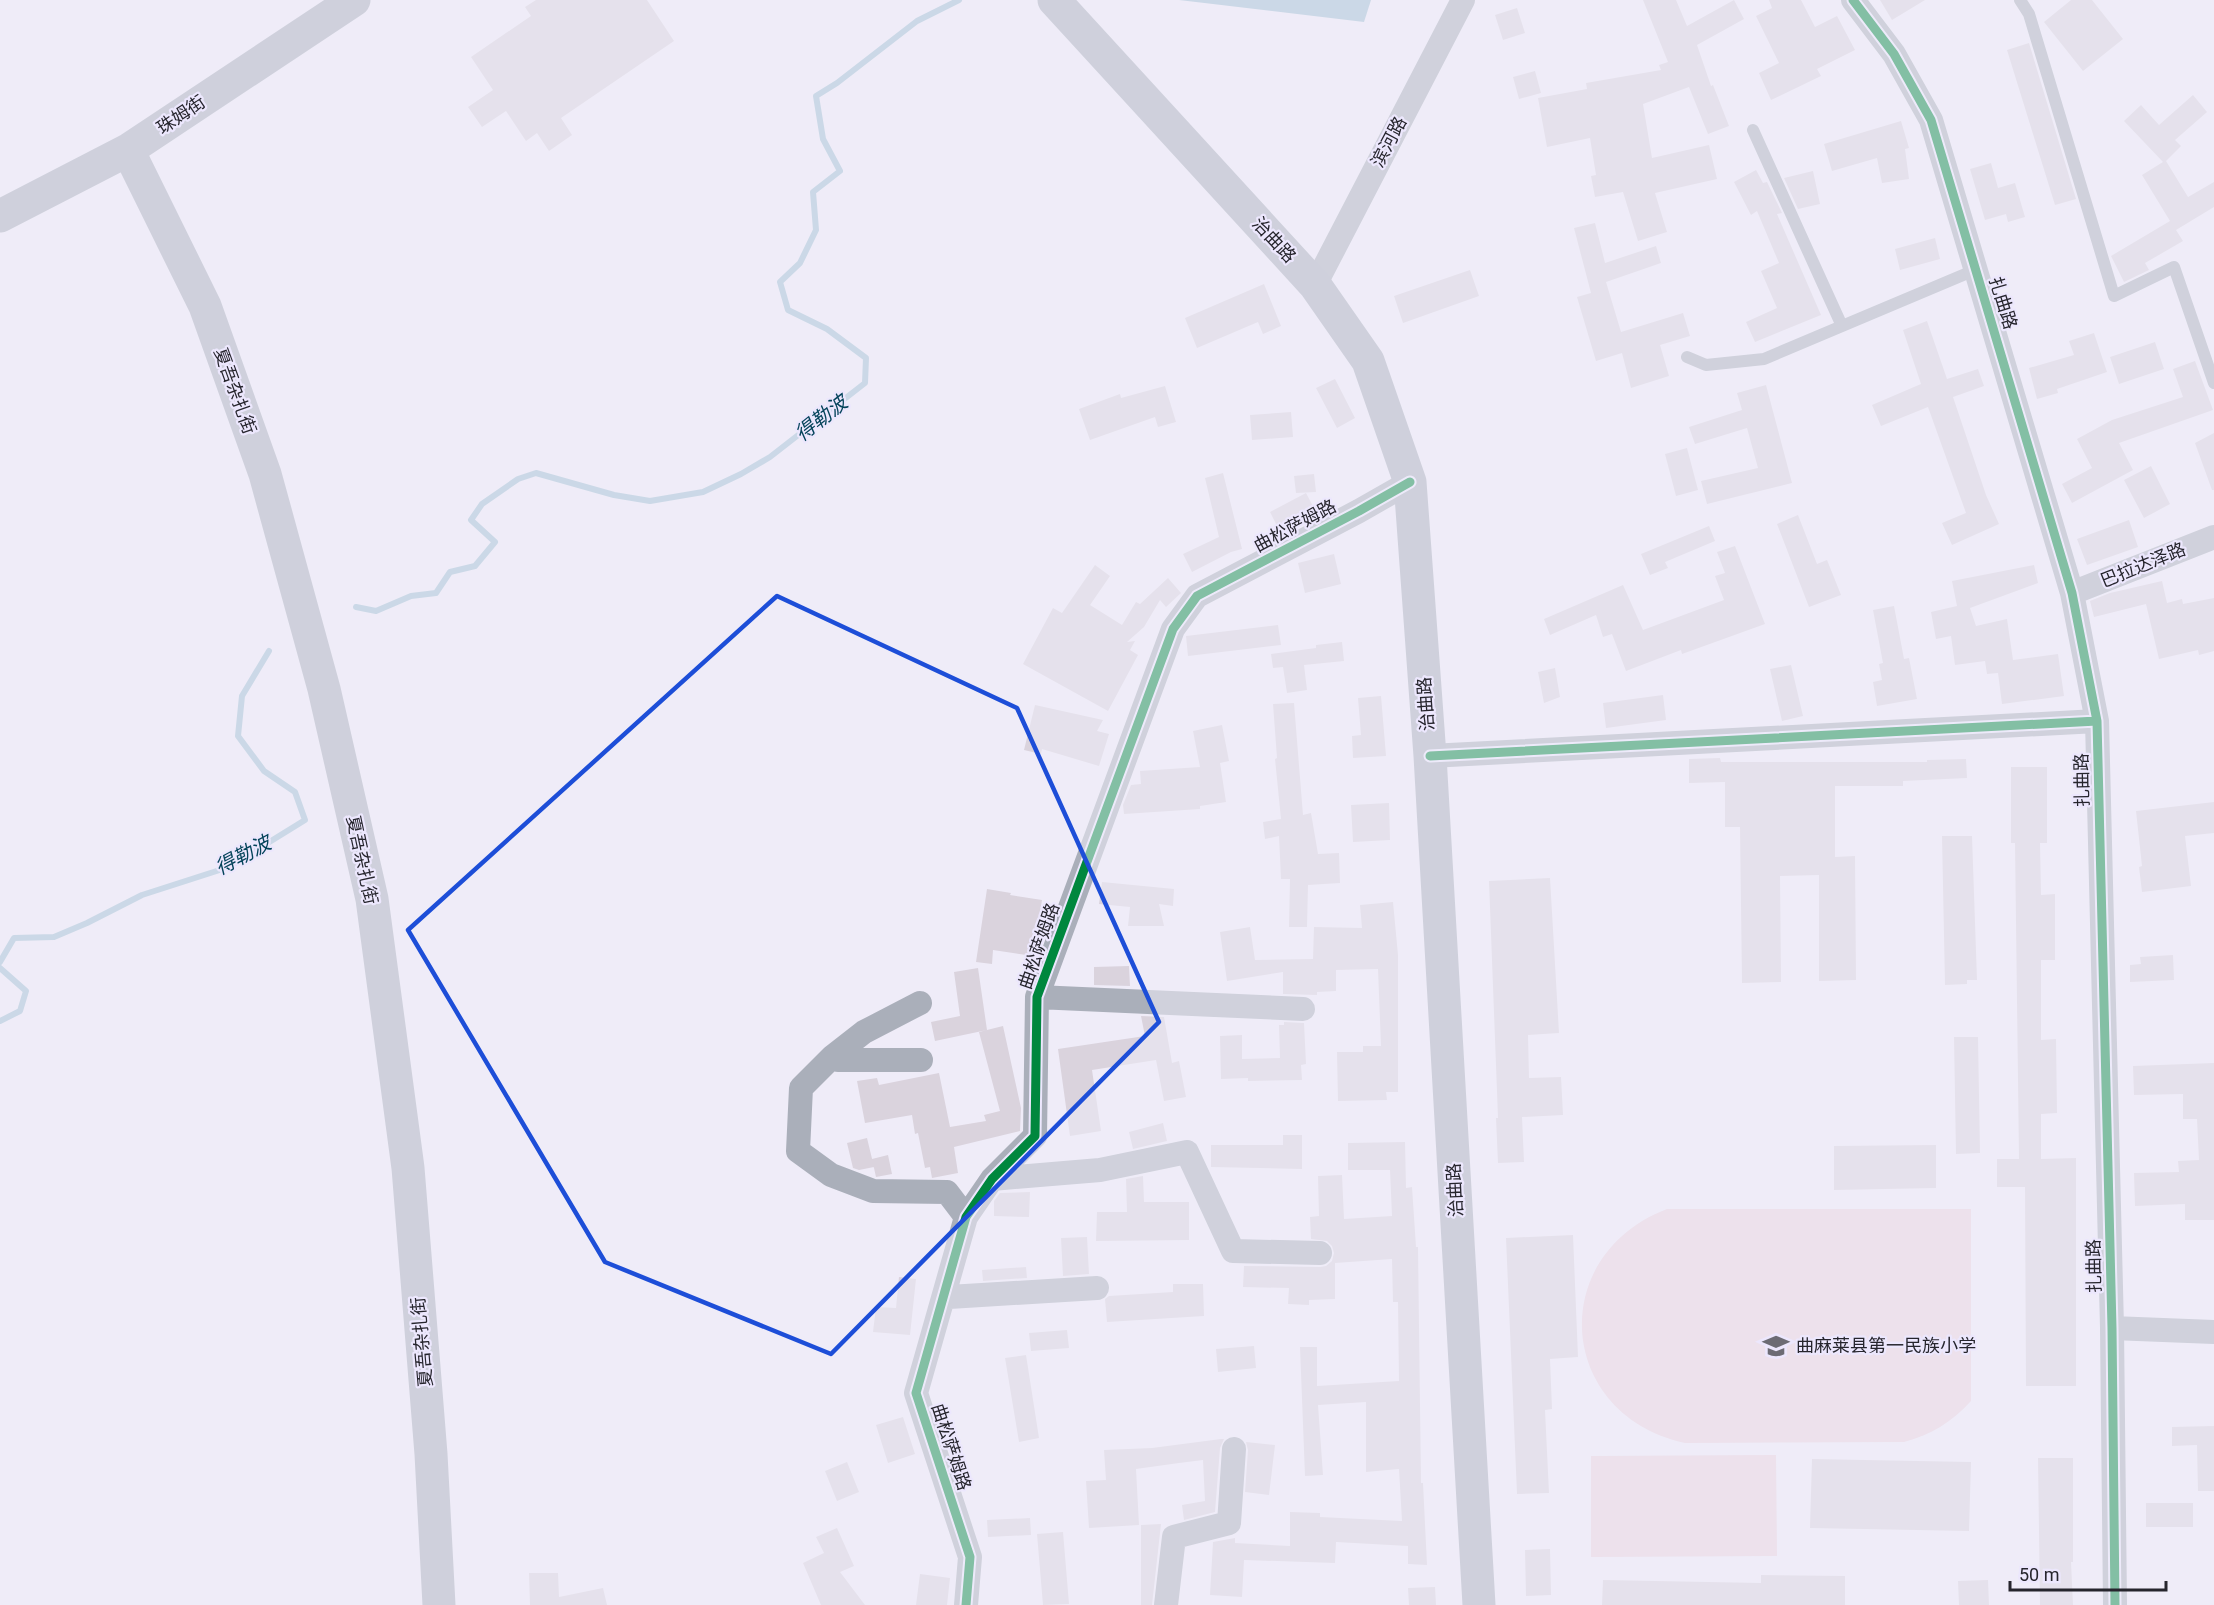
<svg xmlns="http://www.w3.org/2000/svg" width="2214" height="1605" font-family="Roboto,'Noto Sans SC',sans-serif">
  <rect width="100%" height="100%" fill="#efecf8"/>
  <path fill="#ead2dd" d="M1667,1209h304v192c-19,21 -40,34 -67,41l-219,1c-128,-28 -140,-187 -18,-234z
    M1776,1455l1,101 -186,1v-101z"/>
  <path fill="#a1bfd2" d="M1179,0h192l-7,22z"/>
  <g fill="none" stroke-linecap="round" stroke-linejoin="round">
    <path stroke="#a1bfd2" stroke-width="6" d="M356,607l20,4 35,-15 25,-3 14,-21 25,-6 20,-24 -24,-22 11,-16 36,-25 18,-6 78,22 36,6 53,-9 38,-18 29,-17 95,-74 1,-25 -39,-29 -39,-19 -8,-28 20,-19 16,-33 -3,-38 27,-21 -17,-32 -7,-43 21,-13 80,-62 42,-21
      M0,962l14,-24 40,-1 33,-14 55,-28 87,-28 76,-47 -10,-28 -31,-21 -26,-35 4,-40 27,-45
      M0,968l26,23 -6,20 -20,10"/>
  </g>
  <path fill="#dad3dd" d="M536,0h111l27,41 -113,77 11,17 -23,16 -12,-18 -11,8 -20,-30 -24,16 -14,-20 25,-17 -22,-33 60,-41 -6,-9z
    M1643,0h33l11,26 47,-26 10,19 -47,26 14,41 2,-1 16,41 -21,8 -19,-47 -46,17 9,54 57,-13 8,34 -62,14 12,39 -29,9 -15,-49 -28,5 -4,-21 5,-1 -6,-37 -43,9 -9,-49 49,-9 -1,-6 75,-13 -2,-5 9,-3z
    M1769,0h32l14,27 22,-11 18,34 -38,19 4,7 -50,24 -12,-27 20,-10 -23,-47 16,-8z
    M1880,0h45l-33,20z
    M2071,0h21l31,39 -40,32 -39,-49z
    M1517,8l8,25 -22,7 -8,-25z
    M2029,43l47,156 -21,6 -48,-155z
    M1535,71l6,22 -22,6 -6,-22z
    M2193,95l14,17 -32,28 6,6 -15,15 22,36 26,-15v25l-38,23 7,11 -38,22 4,7 -25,12 -13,-26 59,-35 -28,-46 21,-13 -39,-41 17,-16 18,20z
    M1901,121l8,27 -4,1 4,30 -27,4 -5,-25 -45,13 -8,-27z
    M1991,163l7,25 17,-5 10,34 -17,5 -2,-8 -21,6 -15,-51z
    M1756,170l7,13 4,-1 15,31 -5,1 44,101 -66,27 -9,-20 31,-14 -16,-37 18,-8 -22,-52 -6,4 -17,-33z
    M1813,171l7,33 -22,5 -14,-31z
    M1595,223l10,40 51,-17 5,17 -55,19 15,50 62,-19 7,23 -30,9 9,31 -38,12 -9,-35 -26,8 -19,-64 14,-4 -17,-65z
    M1935,238l5,21 -40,11 -5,-21z
    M1470,270l9,26 -76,27 -9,-27z
    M1264,284l17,42 -18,8 -5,-12 -61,26 -12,-30z
    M1927,321l20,58 31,-10 6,17 -31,11 33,98 13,29 -47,21 -10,-22 24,-10 -38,-106 -47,19 -9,-21 49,-21 -18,-54z
    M2094,333l13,39 -50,17 1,4 -21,6 -8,-31 45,-13 -5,-14z
    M2155,342l9,27 -45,15 -9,-27z
    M2195,361l18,49 -94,33 14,27 -61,33 -10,-19 30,-16 -15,-29 35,-19 71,-23 -10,-28z
    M1335,379l20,39 -18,10 -21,-40z
    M1766,385l26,98 -85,21 -6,-23 57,-13 -11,-40 -52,16 -6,-17 53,-17 -5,-17z
    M1165,386l11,36 -18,5 -3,-10 -65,23 -11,-31 41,-15 1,4z
    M1291,412l2,25 -41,3 -2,-25z
    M2214,433v57h-2l-17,-47z
    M1687,448l11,42 -22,6 -11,-42z
    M2151,466l19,38 -26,14 -20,-38z
    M1223,473l19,76 -11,3 -39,20 -9,-18 36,-17 -14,-59z
    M1314,474l2,18 -20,1 -2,-17z
    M1306,493l9,17 -36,20 -9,-18z
    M1798,515l19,49 10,-4 14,35 -32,12 -32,-83z
    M2129,520l9,27 -51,18 -10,-26z
    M1709,526l6,15 -50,21 3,6 -18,7 -9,-21z
    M1735,546l30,78 -83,30 -1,-4 -55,21 -14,-37 -9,3 -7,-22 -46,20 -6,-16 79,-34 20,45 81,-30 -9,-24 10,-3 -8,-21z
    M1334,554l7,30 -36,9 -7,-30z
    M1095,565l15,11 -20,29 32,20 14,-23 4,2 28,-26 13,15 -15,14 -6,-7 -16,27 -17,15 8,-1 -5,9 8,5 -30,56 -85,-47 30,-56 9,5z
    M2034,565l4,18 -68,25 6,18 31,-7 6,41 45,-6 6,42 -62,8 -4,-31 -11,1 -2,-13 -30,4 -4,-29 -15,3 -5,-27 26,-6 -5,-25z
    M2162,581l5,22 15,-4 1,5 31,-6v53l-15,4 -1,-5 -39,9 -13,-55 -52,13 -4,-16 20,-8z
    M1894,606l10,53 5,-1 8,41 -40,7 -4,-24 9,-2 -3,-16 4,-1 -10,-53z
    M1278,625l3,20 -93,11 -2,-20z
    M1342,642l2,19 -40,4 3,25 -20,3 -4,-26 -10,1 -2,-14 45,-6v-3z
    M1791,665l12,51 -21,5 -12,-52z
    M1555,668l5,29 -16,6 -6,-31z
    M1663,695l3,25 -60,8 -3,-25z
    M1381,696l5,60 -33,2 -1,-22 9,-1 -3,-37z
    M1294,703l9,112 8,-2 7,41 21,-1 1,30 -32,2 -1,42h-18l1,-48h-9l-2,-43 -14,3 -2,-17 18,-3 -6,-60 2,-1 -4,-54z
    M1035,705l68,15 -6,11 12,3 -10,32 -57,-17 -1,5 -17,-4z
    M1222,725l7,36 -9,2 6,39 -26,4v3l-76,5 -1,-9 8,-20 10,-1 -1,-13 60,-4 -7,-36z
    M1720,758l1,4h206v-2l39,-1 1,19 -64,3v5h-68v71l20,-1 1,124 -37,1v-106l-39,1 1,106 -39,1 -2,-156h-15v-45l-36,1v-24z
    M2011,767h36v76h-7l1,52 14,-1v66h-14v80l15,-1 1,74 -16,1v45l35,-1v228h-50l-1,-199h-28v-28h22l-4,-316h-4z
    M2214,802v31l-29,3 6,50 -49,6 -3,-25 3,-1 -6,-55z
    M1389,803l1,37 -37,2 -2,-37z
    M1942,836h30l5,144h-10v4l-22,1z
    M1550,878l9,155 -31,2 1,43 32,-1 2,38 -41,2 2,45 -26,1 -2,-45h2l-9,-237z
    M1102,882l72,7 -1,17 -14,-2 5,22h-36l2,-19 -31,-3z
    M987,889l24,4 -1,2 32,5 -9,56 -40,-6 -1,14 -16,-2z
    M1393,902l5,53v137h-12l1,8 -49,1 -1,-49h26v-6h18l-3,-77 -42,1v21l-19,1v3l-34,-1v-22l-56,9 -7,-49 30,-5 5,33 58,-1 1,-32 48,1 -2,-23z
    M2173,955l1,25 -44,2v-17l11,-1 -1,-7z
    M1129,966l1,20 -36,-1v-18z
    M978,968l9,62 -52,11 -4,-19 29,-6 -6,-44z
    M1141,1016l23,1 8,46 7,-2 7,36 -22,4 -8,-41 -64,10 9,61 -31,5 -12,-87 87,-13z
    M1284,1022l20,1 2,41 -5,1 1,15 -54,1v-3l-27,1 -1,-43 22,-1v24l38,-1 -1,-33h5z
    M1003,1026l18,82 -1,23 -66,16 4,26 -26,5 -2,-11 -5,1 -7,-35 -3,1 -3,-19 -47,8 -8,-42 20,-3 2,7 60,-12 11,54 36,-6 -2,-6 16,-4 -21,-79z
    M1954,1037h24l2,116 -24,1z
    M2214,1063v157h-29v-16l-50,2 -1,-33 45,-1 -1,-11 21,-1 -2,-41h-14v-25l-49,1 -1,-29z
    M1163,1123l4,18 -34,8 -4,-17z
    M1283,1135h19v34l-91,-2v-22h72z
    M867,1138l7,29 -15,3 -6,-2 -6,-25z
    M1405,1142l1,46 6,-1 4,60h2l3,236h2l4,82 -19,-1v-18l-72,-4 -1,21 -91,-3 -2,37 -32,-2 3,-53 22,-4v5l55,3v-34l30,1v4l82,4 -3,-52 -33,3v-70l-48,3 5,70 -18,1 -5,-129h17v39l82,-5 -1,-79h-5l-1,-43 -57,4v36l-26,1v5l-21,-1 1,-16 -46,-1 1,-21 76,1 6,-1 6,-5 2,-8 -2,-7 -5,-5 -16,-2 -1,-22 9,-1 -1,-40 24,-1 2,44 48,-3 -2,-46h-42v-27z
    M1936,1145v43l-102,2v-44z
    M888,1155l4,19 -16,3 -4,-18z
    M1143,1176l1,26h45v38l-93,1 1,-29h30l-1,-33z
    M1030,1192l-1,25 -35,-1v-15l6,-8z
    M1573,1235l5,122 -28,2 2,50 -7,1 4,83 -32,1 -11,-256z
    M1087,1237l2,37 -26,2 -2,-38z
    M1026,1267l1,11 -44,3 -1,-11z
    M899,1277l17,2 -6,56 -37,-3 3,-25 20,1z
    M1173,1284h30l1,32 -97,6 -2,-23 4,-3 64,-4z
    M1067,1330l2,18 -38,3 -2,-18z
    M1254,1346l2,22 -38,4 -2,-23z
    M1026,1355l13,83 -20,4 -14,-84z
    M903,1417l12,37 -27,9 -12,-38z
    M2214,1426v65h-16l-1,-46 -25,1v-19z
    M1221,1439h3l-4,9 -5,64 -31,8 -2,-15 23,-4 -2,-41 -24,3 -43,6 3,56 -50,3 -3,-47 20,-1 -2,-30 48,-2z
    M1246,1442l29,3 -6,50 -24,-3 3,-42z
    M2038,1458h35v104h-2l2,43h-33z
    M1812,1459l159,3 -2,69 -159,-3z
    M847,1462l12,30 -22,9 -12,-30z
    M2146,1503h47v24h-47z
    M1030,1518l1,17 -43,2 -1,-17z
    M1161,1524l-9,81h-11v-80z
    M837,1528l17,38 -14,6 25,33h-44l-18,-42 21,-10 -8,-16z
    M1063,1532l6,72 -26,1 -6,-71z
    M1550,1549l1,46 -25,1 -1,-46z
    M529,1573h29l1,24 44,-9 4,17h-77z
    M920,1574l30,4 -3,27h-31z
    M1761,1575l84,1v29h-243l1,-25 158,3z
    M1988,1580l1,25h-30l-1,-24z
    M1435,1587l1,18h-27l-1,-17z"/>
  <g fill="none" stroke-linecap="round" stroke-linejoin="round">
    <path stroke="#aaafba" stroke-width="12" d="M2020,0l9,14 85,282 60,-29 40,116
      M1753,130l89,196
      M1687,357l19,8 58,-6 211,-89"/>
    <path stroke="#aaafba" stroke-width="24" d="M1853,0l41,54 37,66 141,473 25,128 15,607 3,277
      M1315,285l148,-285
      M2072,593l142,-56
      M1430,756l667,-35
      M1037,997l266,12
      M920,1003l-56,29 -32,25 -31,31 -3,63 33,24 42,16 74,1 19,25
      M838,1060h83
      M992,1179l108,-9 87,-18 46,99 87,2
      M949,1297l148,-9
      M2112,1328l102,4
      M966,1605l4,-48 -54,-164 50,-176 26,-38 43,-43 2,-139 136,-368 24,-33 162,-85 51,-29
      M1166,1605l8,-68 55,-14 5,-74"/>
    <path stroke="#a9aebb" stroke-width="33" d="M1054,0l261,285 53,76 42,121 20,274 49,849
      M128,150l77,156 60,168 59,215 48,210 36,269 23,286 8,151
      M0,216l128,-66 226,-150"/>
    <g stroke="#ece7fd" stroke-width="13">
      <path id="cycleway" d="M1853,0l41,54 37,66 141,473 25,128 15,607 3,277
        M1430,756l667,-35
        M966,1605l4,-48 -54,-164 50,-176 26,-38 43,-43 2,-139 136,-368 24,-33 162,-85 51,-29"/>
    </g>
    <use href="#cycleway" stroke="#00873e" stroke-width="9"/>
  </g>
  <path d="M0 0H2214V1605H0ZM777,596l240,112 142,314 -328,332 -226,-92 -197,-332z" fill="#efecf8" fill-opacity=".55" fill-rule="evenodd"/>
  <path fill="none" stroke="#1d4ed8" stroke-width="4.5" stroke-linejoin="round" d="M777,596l240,112 142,314 -328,332 -226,-92 -197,-332z"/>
  <defs>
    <g id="school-bare" transform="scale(2.07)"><path d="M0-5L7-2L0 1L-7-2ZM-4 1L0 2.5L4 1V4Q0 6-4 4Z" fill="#6c6b74" stroke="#ece7fd" stroke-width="2.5" paint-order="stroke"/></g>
  </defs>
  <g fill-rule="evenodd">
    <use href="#school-bare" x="1776" y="1346"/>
  </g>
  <g text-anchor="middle" stroke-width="4.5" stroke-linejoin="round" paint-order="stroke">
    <g font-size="18" fill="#26252d" stroke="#ece7fd">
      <text transform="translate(181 115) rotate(-34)" y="6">珠姆街</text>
      <text transform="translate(1389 142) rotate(-62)" y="6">滨河路</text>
      <text transform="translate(1274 240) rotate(47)" y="6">治曲路</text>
      <text transform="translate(2003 303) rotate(73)" y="6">扎曲路</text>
      <text transform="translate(235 391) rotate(70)" y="6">夏吾杂扎街</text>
      <text transform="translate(1295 526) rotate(-28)" y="6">曲松萨姆路</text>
      <text transform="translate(2143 565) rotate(-22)" y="6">巴拉达泽路</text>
      <text transform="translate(1426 704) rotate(-94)" y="6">治曲路</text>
      <text transform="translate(2082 780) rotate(-91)" y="6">扎曲路</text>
      <text transform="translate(362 860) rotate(78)" y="6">夏吾杂扎街</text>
      <text transform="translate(1039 946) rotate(-71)" y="6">曲松萨姆路</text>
      <text transform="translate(1455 1190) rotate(-93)" y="6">治曲路</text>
      <text transform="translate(2094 1266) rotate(-91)" y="6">扎曲路</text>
      <text transform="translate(422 1342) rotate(-95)" y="6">夏吾杂扎街</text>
      <text transform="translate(951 1447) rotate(72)" y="6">曲松萨姆路</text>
    </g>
    <g font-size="18" fill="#26252d" stroke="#ece7fd" text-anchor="start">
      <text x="1796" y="1352">曲麻莱县第一民族小学</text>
    </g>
    <g font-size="20" font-style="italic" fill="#04435a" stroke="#ece7fd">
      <text transform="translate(821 418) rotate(-38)" y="7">得勒波</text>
      <text transform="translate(243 855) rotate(-28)" y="7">得勒波</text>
    </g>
  </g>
  <path d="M2010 1581v9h156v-9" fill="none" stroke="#26252d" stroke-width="3"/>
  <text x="2019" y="1581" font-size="18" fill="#26252d" stroke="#ece7fd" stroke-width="4.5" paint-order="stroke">50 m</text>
</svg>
